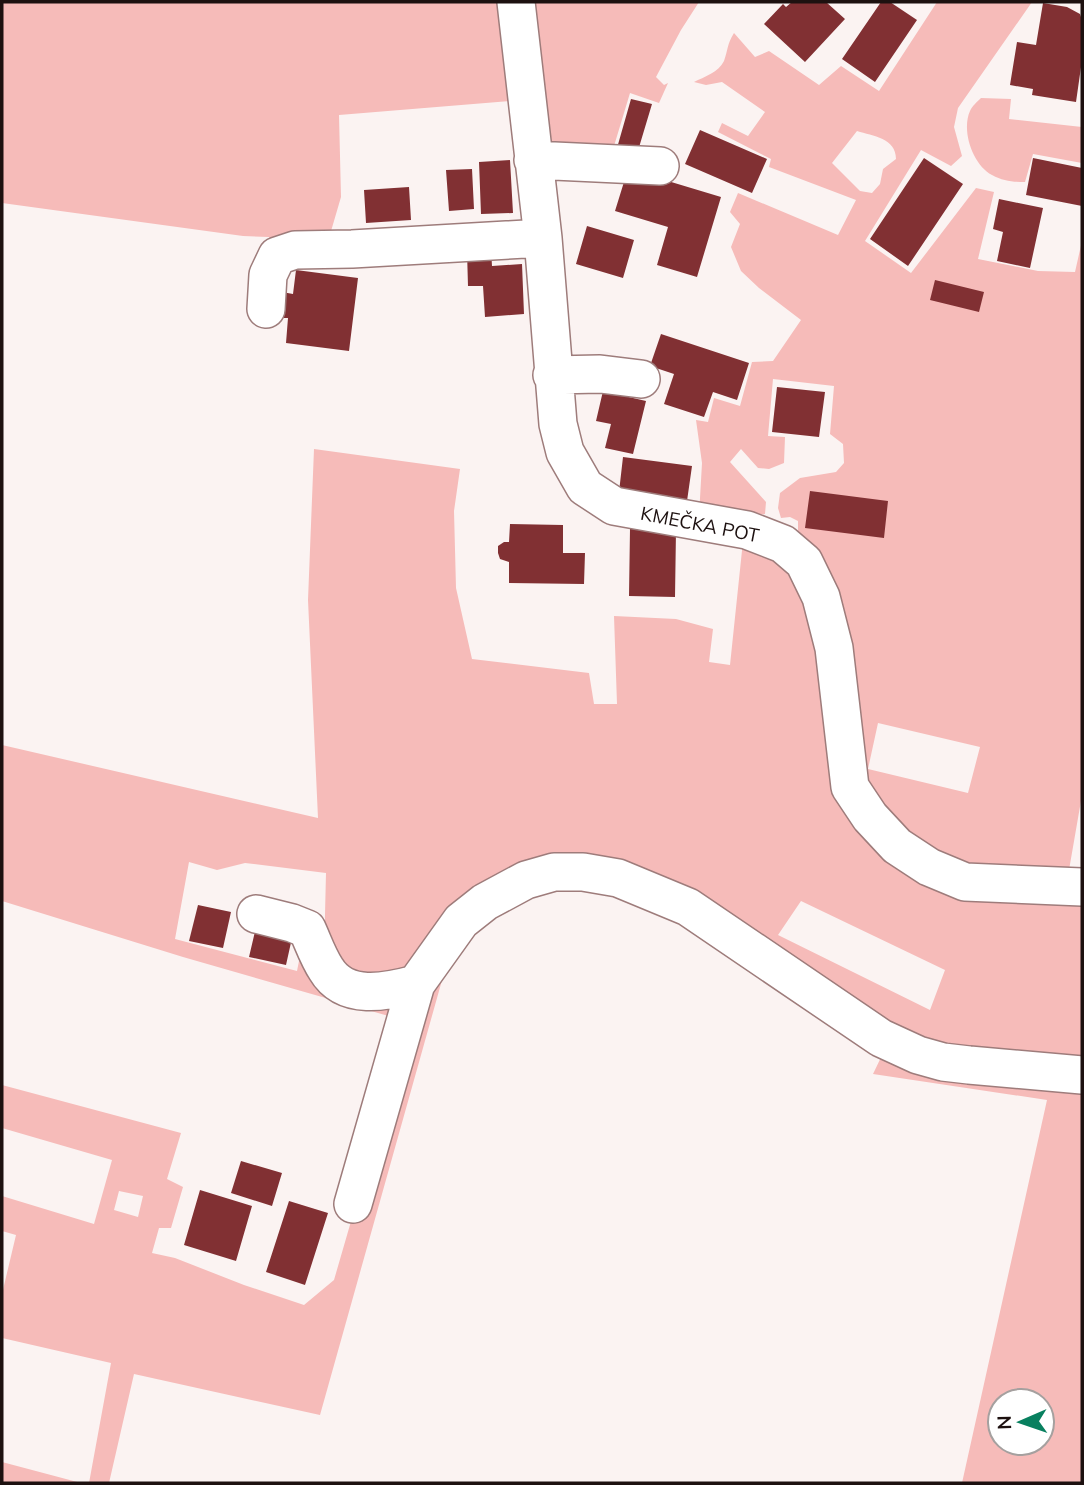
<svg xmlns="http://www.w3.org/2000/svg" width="1084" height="1485" font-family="Mulish,sans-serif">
  <rect width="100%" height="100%" fill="#fbf3f2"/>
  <path fill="#f6bbb9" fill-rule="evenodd" d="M2,2h506l14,98 -183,15 2,82 -12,41 -58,6 -2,-7 -26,-1 -241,-33z
    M526,2h173l-18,28 -25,47 8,8 4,-2 -9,20 -29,-10 -19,63 -68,-15z
    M937,2h95l-74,106 -4,19 8,29 -11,10 -30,-16 -56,91 46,32 65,-85 18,4 -16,67 60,12 37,1 7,-31v554l-13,75 -48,11 -95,-26 -63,-68 -65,-252v-14l-8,-4 -9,1 -3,-10 2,-15 20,-15 36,-6 8,-9 -1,-19 -13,-10 4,-48 -61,-7 -5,57 17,1 -1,26 -15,6 -11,-1 -17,-19 -11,13 36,40 -1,12 -21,3 -45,-1 3,-53 -6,-43 12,2 6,-24 26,8 12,-44 21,-1 28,-41 -42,-32 -18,-17 -10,-24 9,-23 -10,-12 8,-19 100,42 18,-35 -87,-33 2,-8 -53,-27 4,-9 26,13 17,-24 -43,-30 -16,3 -12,-3c10,-5 25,-10 30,-21 4,-11 3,-17 10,-28l21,24 14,-6 50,34 22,-19 38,25zM857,131c16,5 39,7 39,28l-13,10 -3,15 -8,9 -12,-2 -28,-28zM878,723l102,24 -12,46 -100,-24z
    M981,98l30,1 -2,20 73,8v36l-49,-9 -8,28c-13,0 -22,-1 -33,-7 -19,-10 -31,-44 -22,-64 2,-5 7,-9 11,-13z
    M314,449l146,20 -6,42 2,77 16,71 117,14 5,31h23l-3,-88 62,3 37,10 -4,33 21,3 13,-124 56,28 34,131 61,156 188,36v176l-136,-10 -251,-153 -140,-38 -138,101 -49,17 -44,-29 2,-83 -81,-10 -28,7 -28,-8 -14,77 122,32 3,-15 84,42 15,21 -216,-62 -181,-56v-156l316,73 -10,-218zM801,901l144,69 -15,40 -152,-75z
    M453,941l-133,474 -186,-41 -25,109h-20l22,-120 -109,-25v-44l14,-59 -14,-4v-35l92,28 18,-64 -110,-32v-43l179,48 -14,46 16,8 -12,41h-12l-7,25 23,5 69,27 60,20 30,-25 80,-276zM119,1191l24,5 -5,21 -24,-7z
    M886,1047l196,35v401h-120l85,-383 -174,-26zM1000,1401h42v42h-42z
    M2,1462l79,21h-79z"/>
  <path fill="#813033" d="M792,2h34l19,17 -40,43 -41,-38 19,-20 3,3z
    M881,2h9l27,18 -42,62 -33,-23z
    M1043,3l24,4 13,7 2,6v40l-6,42 -44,-7 1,-6 -23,-4 7,-43 19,3z
    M631,99l21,5 -15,50 -20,-6z
    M700,130l67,29 -15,34 -67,-29z
    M924,158l39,26 -55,82 -38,-27z
    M1033,158l49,10v38l-56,-11z
    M510,160l3,53 -32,1 -2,-52z
    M472,169l2,40 -25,2 -3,-41z
    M628,169l93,28 -24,80 -40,-12 11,-38 -53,-16z
    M409,187l2,33 -45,3 -2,-33z
    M999,199l44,9 -13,60 -33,-7 6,-29 -10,-3z
    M587,226l47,14 -11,38 -47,-14z
    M491,249l1,17 30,-2 2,50 -39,3 -2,-31h-15l-1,-35z
    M296,270l62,8 -9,73 -63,-8 2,-25h-9l3,-26 11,2z
    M935,280l49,12 -5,20 -49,-12z
    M661,334l88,29 -12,37 -24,-8 -9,25 -40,-13 10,-30 -24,-8z
    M777,387l48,5 -6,45 -47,-5z
    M603,391l43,10 -13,53 -28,-6 6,-24 -15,-3z
    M623,457l69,9 -5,35 -68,-9z
    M810,491l78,10 -4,37 -79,-10z
    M510,524l53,1v28h22l-1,31 -75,-1v-21l-9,-3 -2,-6v-7l6,-4h5z
    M630,529l46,1 -1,67 -46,-1z
    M198,905l33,7 -8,36 -34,-7z
    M257,923l35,15 -6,27 -37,-8z
    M241,1161l41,12 -10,33 -41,-13z
    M200,1190l52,16 -16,55 -52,-16z
    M289,1201l39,12 -23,72 -39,-13z"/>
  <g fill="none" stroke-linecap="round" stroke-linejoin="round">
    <g stroke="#9e7c7b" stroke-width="40">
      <path id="minor" d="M516,2l27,236 15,186 7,28 20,35 29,19 133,24 36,14 21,18 17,35 13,51 16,139 20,30 27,29 32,21 36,15 117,5
        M533,160l127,6
        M266,309l2,-34 9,-19 18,-6 57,-1 191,-11
        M552,375l48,-1 41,5
        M256,914l36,9 15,6c6,13 11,28 19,40 19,32 60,23 90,15
        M353,1204l63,-220 45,-63 24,-19 41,-22 28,-8h29l35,6 70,29 193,131 37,17 25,7 26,3 113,10"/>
    </g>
    <use href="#minor" stroke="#fff" stroke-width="37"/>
  </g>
  <g text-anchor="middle" stroke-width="7" stroke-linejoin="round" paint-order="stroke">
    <g font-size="19" fill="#1d1110" stroke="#fff">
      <text transform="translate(700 524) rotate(11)" y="7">KMEČKA POT</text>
    </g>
  </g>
  <rect width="1084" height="1485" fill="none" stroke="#1d1110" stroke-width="7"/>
  <g transform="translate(1021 1422) rotate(268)"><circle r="33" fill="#ffffff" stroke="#a5a09f" stroke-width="2"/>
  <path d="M0-5L12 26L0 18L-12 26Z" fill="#08805f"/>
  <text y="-10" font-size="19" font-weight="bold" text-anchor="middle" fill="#1d1110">N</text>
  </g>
</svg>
